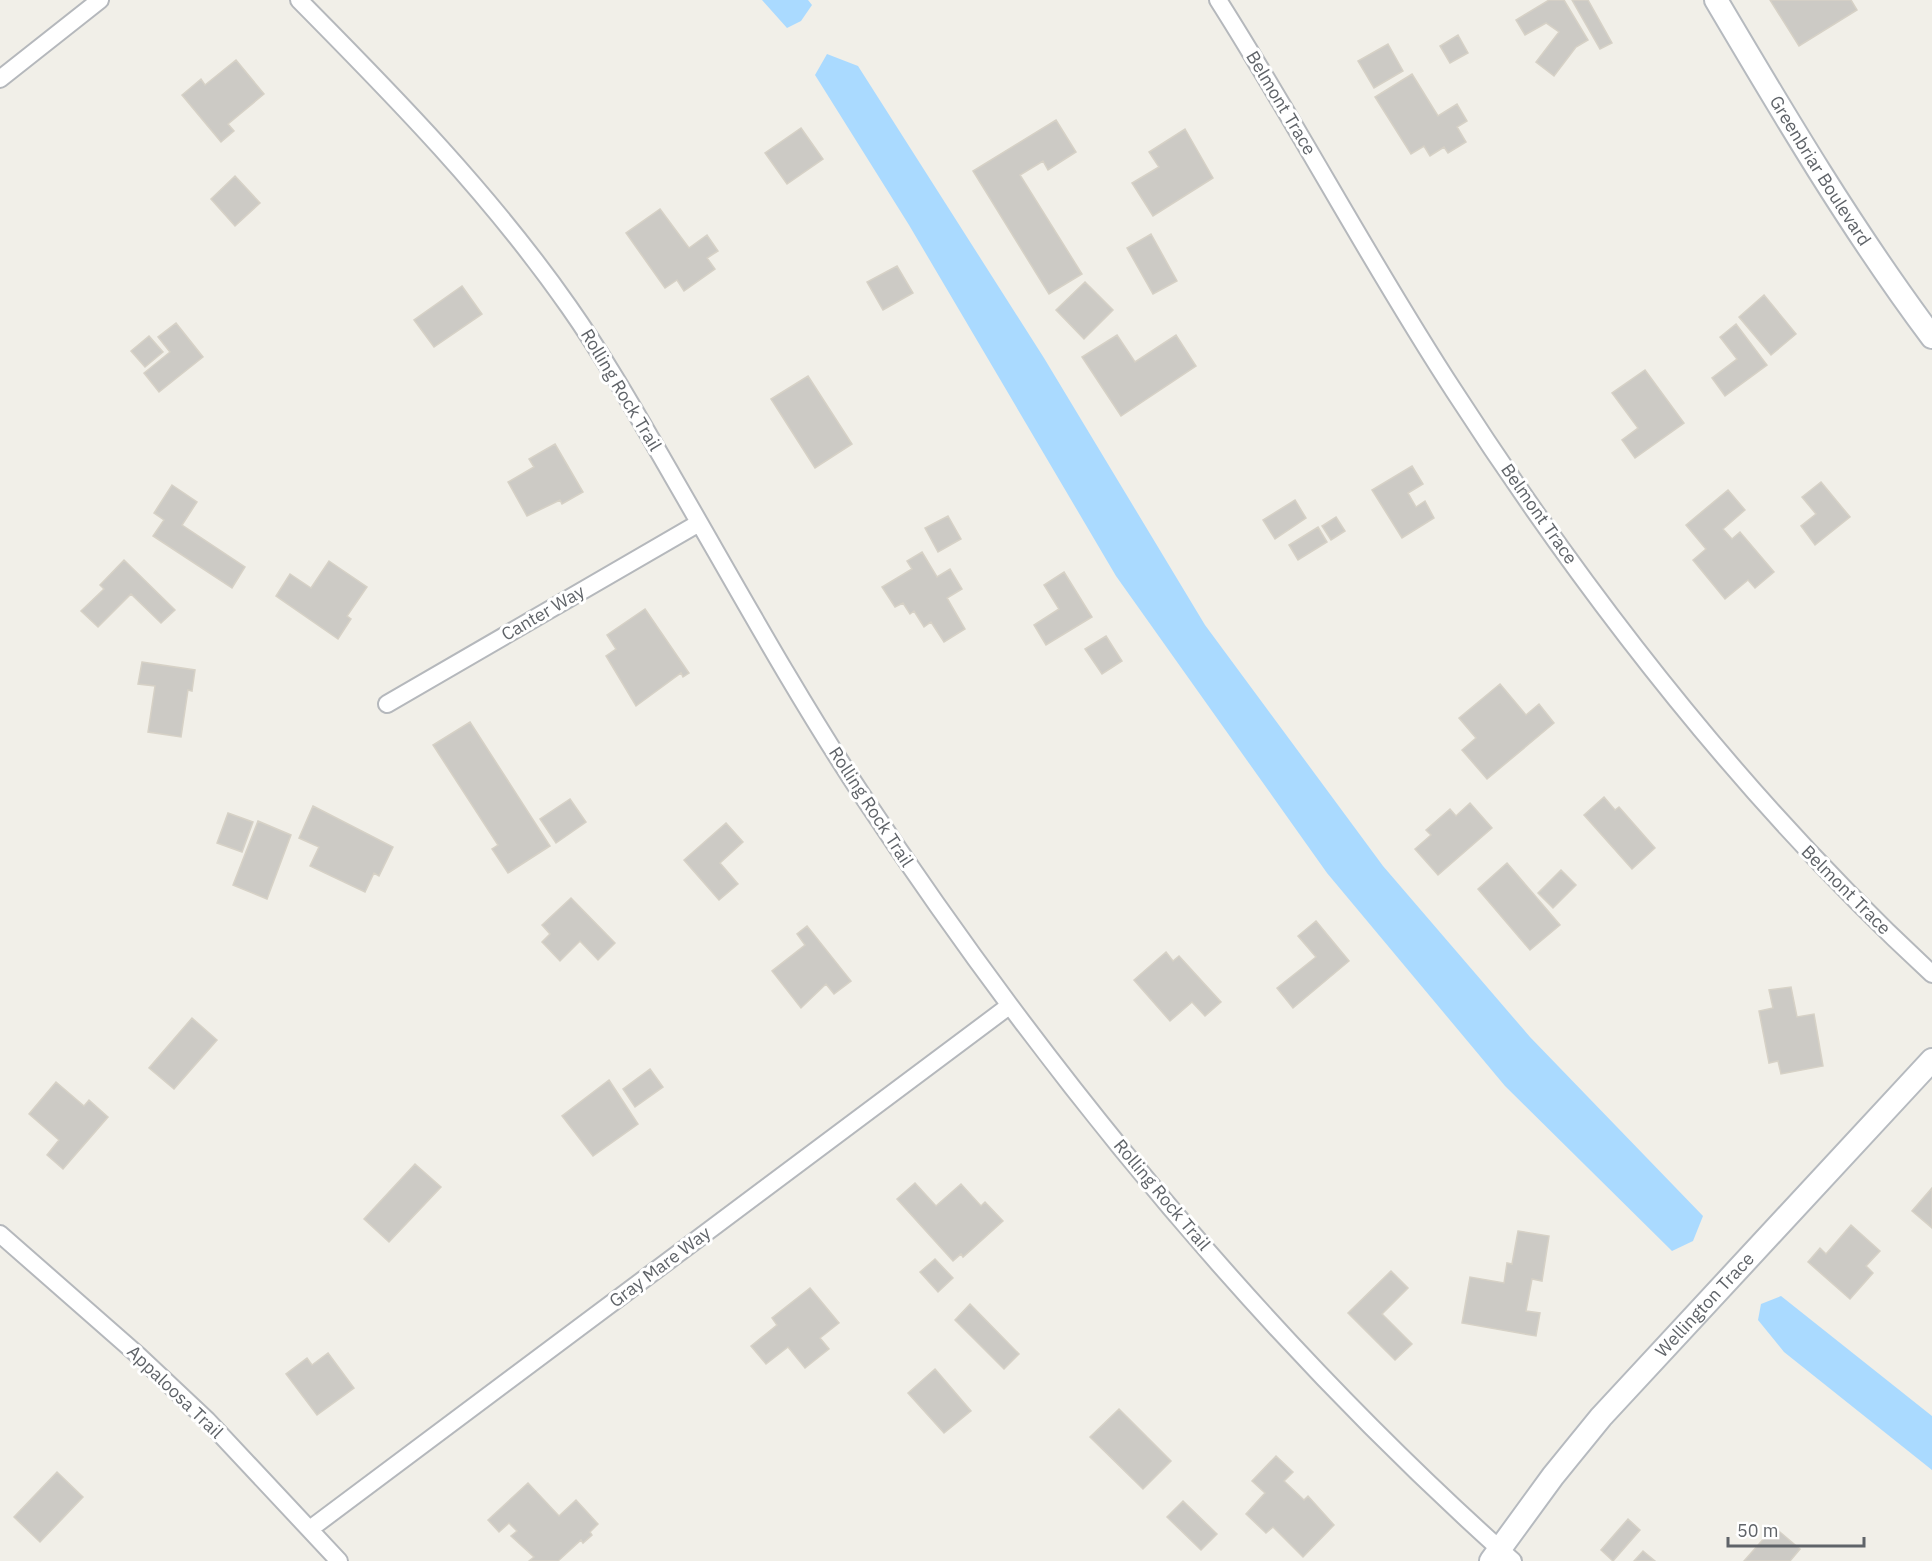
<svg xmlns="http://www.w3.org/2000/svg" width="1932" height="1561" font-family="'IBM Plex Sans',sans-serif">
  <rect width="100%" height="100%" fill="#f1efe8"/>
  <path fill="#aadaff" d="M762,0h46l4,5 -11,16 -14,7z
    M827,54l31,12 186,292 161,267 178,241 147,171 173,179 -10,25 -21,10 -167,-165 -178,-213 -211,-297 -207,-351 -94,-150z
    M1781,1296l151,120v54l-148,-118 -26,-32 3,-16z"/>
  <path fill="#cccac5" stroke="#d6d1c6" stroke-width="1.5" d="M1549,0h15l24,40 -12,7 -22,29 -18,-14 23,-30 -13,-9 -21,12 -9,-15z
    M1572,0h16l24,43 -12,6z
    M1770,0h81l6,10 -58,36z
    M1458,35l10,18 -18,10 -10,-17z
    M1388,44l15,27 -29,17 -16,-27z
    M236,60l28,34 -36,30 6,7 -13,11 -39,-47 19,-16 4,6z
    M1412,74l26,42 19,-12 10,17 -10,6 9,15 -18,11 -4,-6 -14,9 -6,-10 -13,8 -36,-57z
    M1056,120l20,32 -28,18 -5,-9 -23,14 62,99 -33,20 -76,-123z
    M801,128l22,31 -36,25 -22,-31z
    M1185,129l28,49 -60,38 -21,-33 27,-16 -10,-15z
    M235,176l25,27 -25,23 -24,-27z
    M660,209l29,39 18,-13 11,16 -11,7 8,11 -31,22 -7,-11 -12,8 -39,-55z
    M1151,234l26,47 -24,13 -26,-46z
    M897,266l16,27 -30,17 -16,-28z
    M1085,282l28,28 -29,29 -28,-29z
    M462,286l20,28 -48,33 -20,-27z
    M1764,295l32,39 -25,21 -32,-38z
    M176,323l27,34 -44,35 -15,-19 26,-21 -12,-15z
    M1736,324l31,41 -42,31 -13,-18 25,-19 -17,-22z
    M1117,335l18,27 41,-27 20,31 -75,50 -39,-59z
    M149,336l14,16 -18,15 -14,-16z
    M1645,370l39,53 -49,35 -13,-18 16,-12 -26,-35z
    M808,376l44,68 -37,24 -44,-69z
    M555,444l28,48 -21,12 -2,-4 -33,16 -19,-34 26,-15 -5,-8z
    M1412,466l11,18 -15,9 8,14 9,-6 9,17 -32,20 -30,-48z
    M1821,482l29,35 -35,28 -14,-19 15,-12 -14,-17z
    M172,485l25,17 -15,23 63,42 -13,21 -79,-52 11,-16 -10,-7z
    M1728,490l17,20 -22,19 9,10 8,-7 34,40 -19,16 -7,-8 -23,19 -32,-39 13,-11 -20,-24z
    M1295,500l11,18 -31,21 -12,-19z
    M948,516l13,23 -23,13 -13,-24z
    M1336,517l9,14 -14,9 -9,-14z
    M1318,527l9,15 -29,18 -9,-15z
    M922,552l15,25 13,-8 12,20 -15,9 18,31 -21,13 -13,-20 -7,5 -10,-16 -4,3 -7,-11 -8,4 -13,-20 30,-18 -5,-8z
    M124,560l51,50 -14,13 -30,-29 -33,33 -17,-16 23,-22 -4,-4z
    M329,561l38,26 -20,29 4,3 -13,20 -62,-43 14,-22 21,14z
    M1064,572l28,45 -46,28 -12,-20 25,-16 -15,-24z
    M645,609l44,64 -6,4 -2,-4 -45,33 -30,-50 10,-7 -9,-14z
    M1106,636l16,25 -20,13 -17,-25z
    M142,662l53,8 -3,21 -4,-1 -7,47 -33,-5 7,-46 -17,-2z
    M1500,684l26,31 13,-11 15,19 -67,56 -25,-29 14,-12 -17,-20z
    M470,722l80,124 -42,27 -16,-24 6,-4 -65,-100z
    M1604,797l11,13 4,-3 36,41 -23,21 -48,-54z
    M570,799l16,23 -30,21 -16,-24z
    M1470,803l22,25 -54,47 -23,-26 16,-14 -5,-5 24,-21 6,7z
    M313,806l80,41 -14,29 -5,-3 -9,19 -55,-26 9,-19 -20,-9z
    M228,813l25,9 -11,30 -25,-9z
    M258,821l33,14 -24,64 -34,-14z
    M726,823l17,19 -23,21 18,21 -19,16 -35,-40z
    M1507,863l53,62 -30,25 -52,-61z
    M1561,870l15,15 -23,23 -15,-15z
    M571,898l44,45 -17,17 -18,-19 -20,20 -18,-19 8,-8 -8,-9z
    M1316,921l33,40 -56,47 -16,-20 39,-31 -18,-21z
    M807,926l44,55 -17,13 -8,-10 -25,24 -29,-37 33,-26 -8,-11z
    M1166,952l7,9 6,-5 42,46 -16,14 -13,-14 -22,19 -36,-41z
    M1791,987l6,30 17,-3 9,52 -42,8 -3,-13 -9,2 -10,-52 14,-3 -4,-18z
    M192,1018l25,22 -43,49 -25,-21z
    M650,1069l13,18 -28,20 -12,-18z
    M609,1080l29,44 -45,32 -31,-40z
    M56,1082l28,24 5,-6 19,17 -45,52 -16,-14 12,-15 -30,-26z
    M415,1164l26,23 -52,55 -25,-23z
    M915,1183l21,23 25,-22 20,22 4,-4 18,19 -40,36 -2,-3 -8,7 -56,-62z
    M1932,1188v40l-20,-17z
    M1851,1225l29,26 -14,15 7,7 -23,26 -42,-37 12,-14 6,6z
    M1518,1231l31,5 -7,45 -10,-2 -6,32 14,2 -4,23 -74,-13 8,-46 34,6 3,-20 5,1z
    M935,1259l18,19 -15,14 -18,-20z
    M1391,1271l17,17 -26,26 30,30 -17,16 -47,-47z
    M810,1288l29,35 -19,15 9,11 -24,19 -17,-21 -22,17 -15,-18 26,-21 -5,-7z
    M970,1304l49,50 -15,15 -49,-49z
    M328,1353l26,35 -37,27 -31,-41 21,-16 5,7z
    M935,1369l36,42 -27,22 -36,-40z
    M1119,1409l52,52 -28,28 -53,-52z
    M1276,1456l17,16 -9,9 20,19 4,-4 26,29 -31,32 -30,-30 -7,6 -20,-19 19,-21 -13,-12z
    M57,1472l26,25 -43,45 -26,-25z
    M528,1483l31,33 17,-16 22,24 -8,8 2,3 -9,8 -2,-3 -23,21h-29l5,-4 -23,-21 6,-5 -8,-8 -10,9 -11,-12z
    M1183,1501l34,33 -16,16 -34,-33z
    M1628,1519l12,11 -27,31 -12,-11z
    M1774,1527l26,22 -10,12h-46z
    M1643,1551l12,10h-21z"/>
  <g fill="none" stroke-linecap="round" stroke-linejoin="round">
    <g stroke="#b5b8bc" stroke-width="20">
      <path id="street" d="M299,0c97,98 191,194 270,307 38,54 71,113 104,170 62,107 121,215 189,318 185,279 401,543 651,766
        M1218,0c82,129 153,264 236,391 137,212 293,412 478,583
        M0,79l100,-79
        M387,704l312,-181
        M0,1234l139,122 68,64 132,141
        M310,1529l699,-523"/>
    </g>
    <g stroke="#b6babf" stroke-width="26">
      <g id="secondary">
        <path id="s1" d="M1716,0c68,115 136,230 216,337"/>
        <path id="s2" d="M1491,1561l62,-85 48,-59 331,-357"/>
      </g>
    </g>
    <use href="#street" stroke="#fff" stroke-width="16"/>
    <use href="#secondary" stroke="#fff" stroke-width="22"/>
  </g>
  <g text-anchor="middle" stroke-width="6" stroke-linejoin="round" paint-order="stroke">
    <g font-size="18" fill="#5f6368" stroke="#fff">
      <text transform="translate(1281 103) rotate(59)" y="6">Belmont Trace</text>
      <text dy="6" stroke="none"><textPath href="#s1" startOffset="200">Greenbriar Boulevard</textPath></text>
      <text transform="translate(621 390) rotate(59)" y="6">Rolling Rock Trail</text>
      <text transform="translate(1539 514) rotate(55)" y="6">Belmont Trace</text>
      <text transform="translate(543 613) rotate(-30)" y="6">Canter Way</text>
      <text transform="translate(871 807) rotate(57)" y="6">Rolling Rock Trail</text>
      <text transform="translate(1846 890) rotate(45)" y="6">Belmont Trace</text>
      <text transform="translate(1162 1195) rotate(50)" y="6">Rolling Rock Trail</text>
      <text transform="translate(660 1267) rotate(-37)" y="6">Gray Mare Way</text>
      <text dy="6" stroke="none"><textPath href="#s2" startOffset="334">Wellington Trace</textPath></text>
      <text transform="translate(175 1392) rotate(44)" y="6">Appaloosa Trail</text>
    </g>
  </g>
  <path d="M1728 1537v9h136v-9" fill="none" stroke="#5f6368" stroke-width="3"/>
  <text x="1737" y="1537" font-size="18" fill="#5f6368" stroke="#ffffff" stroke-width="4.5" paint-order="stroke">50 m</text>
</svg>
